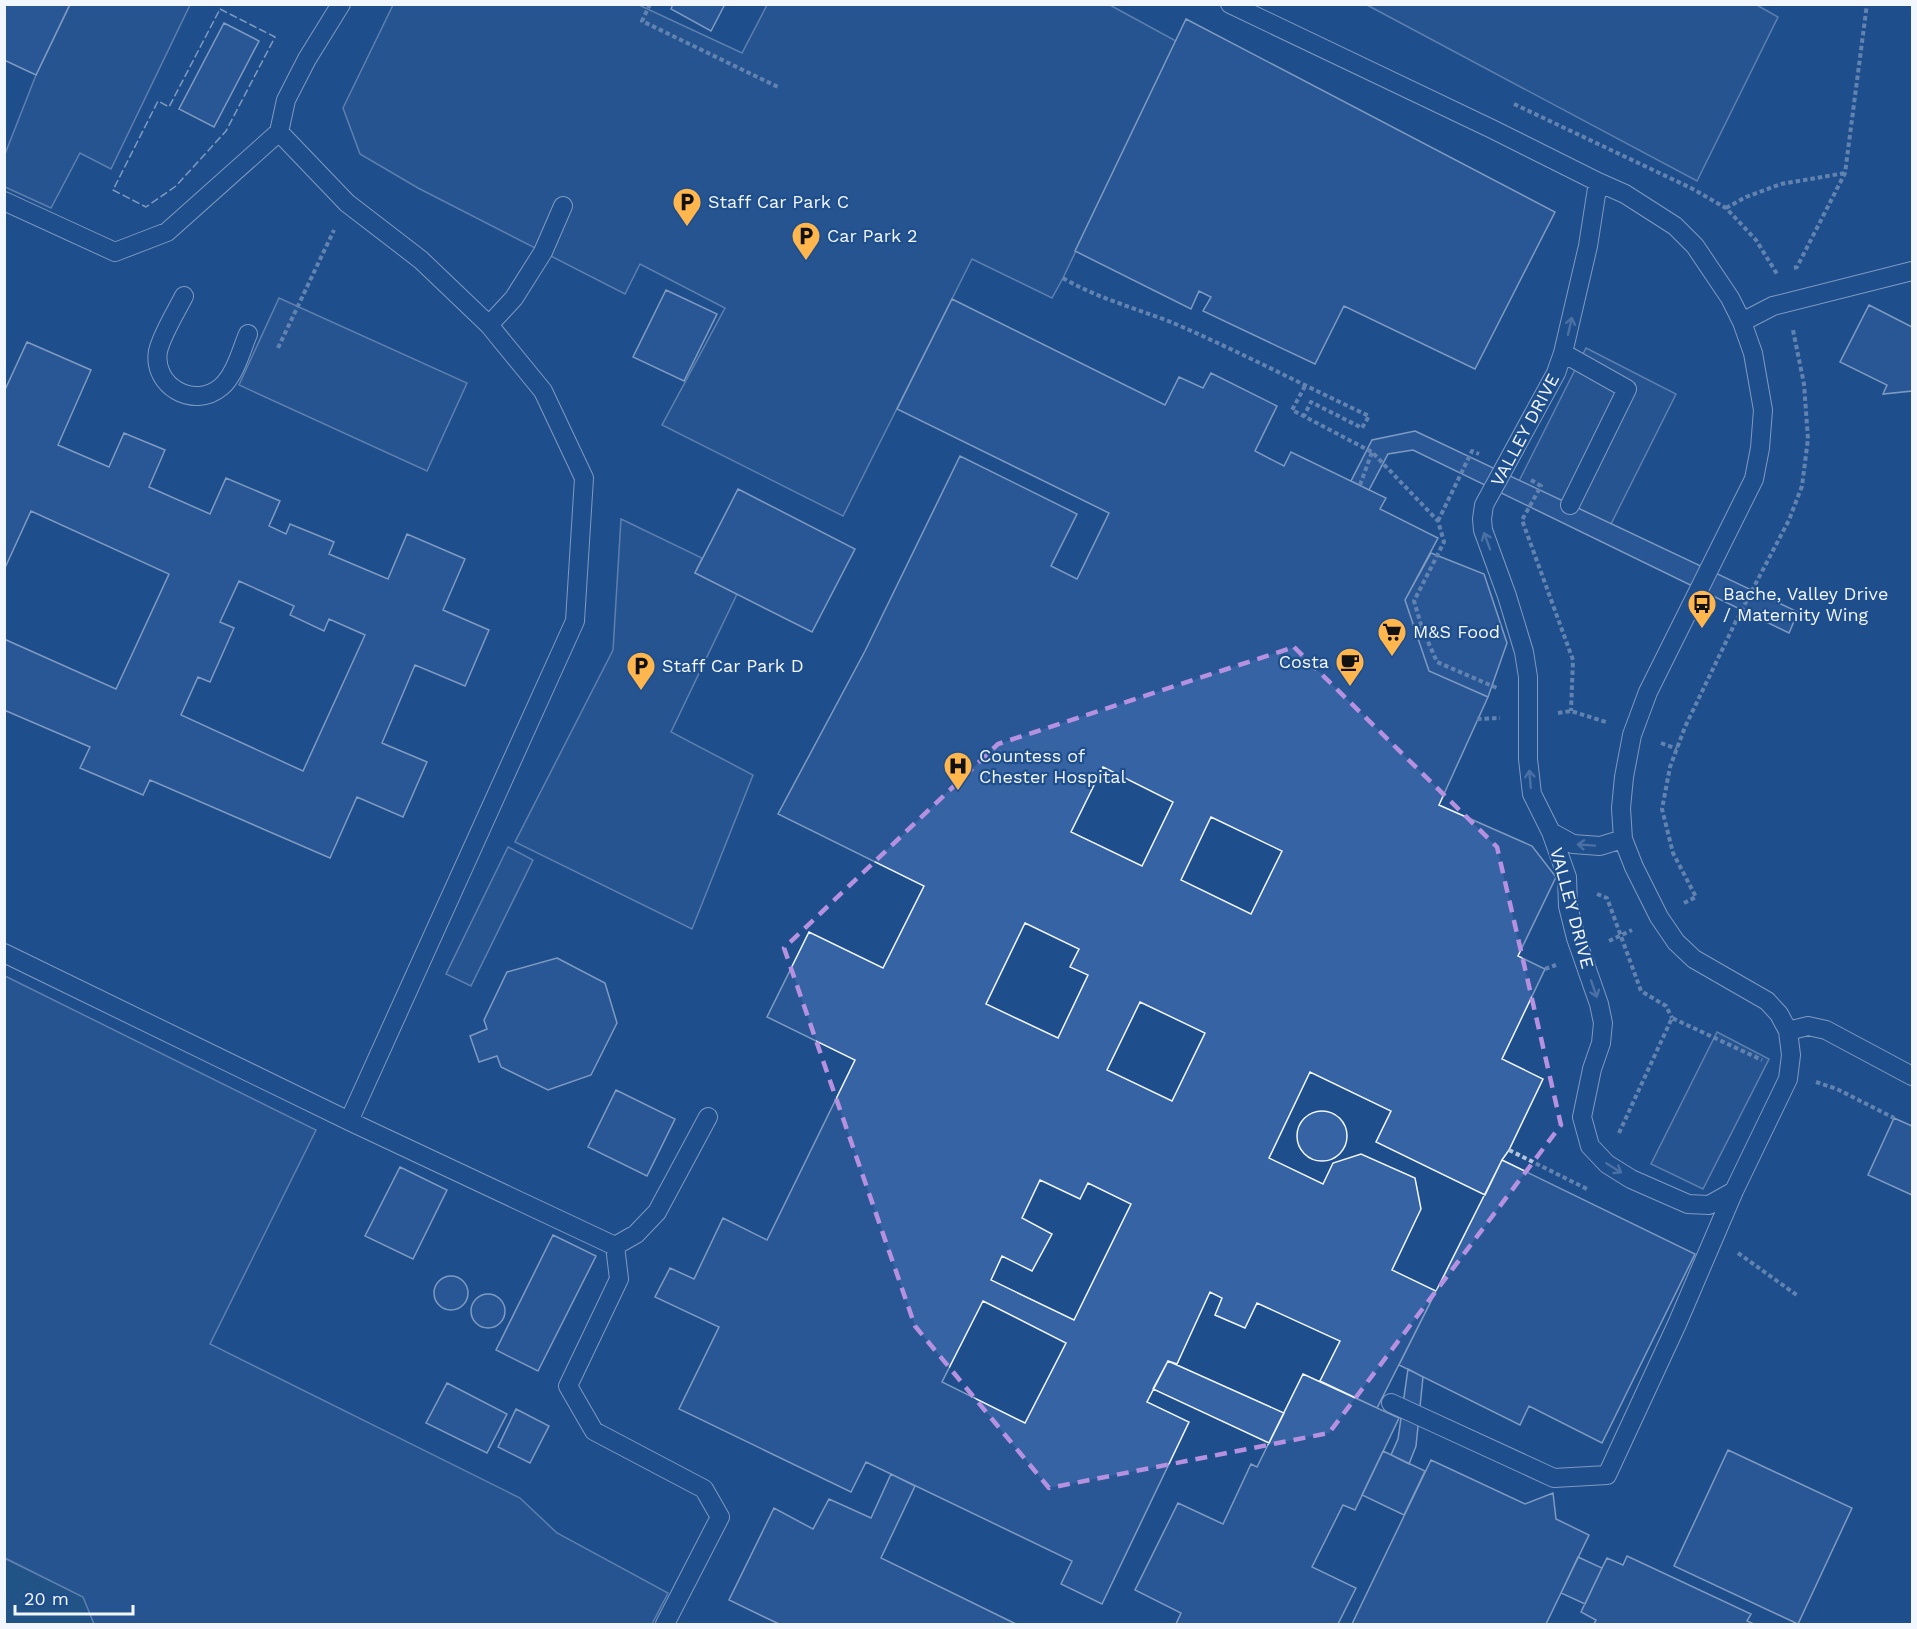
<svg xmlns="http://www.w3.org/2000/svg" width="1917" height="1629" font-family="'Work Sans',sans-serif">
  <rect width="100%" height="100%" fill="#1f4e8c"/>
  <path fill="#245a82" stroke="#a8bbd7" stroke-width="1.5" d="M4,1558l80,39 10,27h-89z"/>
  <path fill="#305b95" stroke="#a8bbd7" stroke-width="1.5" d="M1108,4l68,37 -113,237 -11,20 -80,-39 -129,257 -181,-91 63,-117 -85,-44 -15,30 -207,-106 -58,-34 -17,-46 50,-103h246l103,48 25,-48z
    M1755,4l23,13 -81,164 -330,-176z
    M70,5h120l-79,164 -31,-16 -29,55 -46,-21v-33l31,-79z
    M279,298l188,85 -40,88 -188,-86z
    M1586,348l90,46 -72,144 -91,-45z
    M621,519l81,39 -7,15 42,21 -66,138 82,43 -61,154 -177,-87 98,-192z
    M508,847l25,13 -62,126 -25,-12z
    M5,976l311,154 -106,214 310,154 37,35 111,60 -16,31h-558l-11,-27 -78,-39z
    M1717,1032l52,27 -66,130 -52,-25z"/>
  <path fill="#3563a3" stroke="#f2f6ff" stroke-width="1.5" fill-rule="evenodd" d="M4,4h66l-34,71 -32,-15z
    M673,4h52l-14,27 -40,-22z
    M1186,19l369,193 -80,157 -131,-63 -29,58 -112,-53 8,-14 -12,-6 -8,18 -116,-58z
    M224,23l35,18 -45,86 -35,-18z
    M666,290l51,24 -33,67 -51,-24z
    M952,299l213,106 14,-28 24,11 8,-15 66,33 -22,45 29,15 7,-14 95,46 -6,11 58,29 -33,62 24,71 59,26 -49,108 93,41 24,31 -38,79 27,13 -43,90 41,20 -34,71 -7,10 -17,35 -109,-53 15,-31 -81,-39 -41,86 54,26 10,-21 28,-9 54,24 6,31 -29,61 44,21 -59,117 -57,-27 20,-40 -83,-38 -12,25 -30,-13 7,-17 -12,-6 -33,72 -9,-3 -21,41 42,20 -87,182 -41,-20 11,-23 -206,-99 -15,30 -172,-83 40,-82 -64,-30 15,-29 24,11 29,-61 44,22 88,-180 -88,-43 42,-85 74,36 41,-82 -146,-72 87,-163 95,-195 117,58 -26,52 26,13 32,-66 -212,-104zM1103,767l70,35 -31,64 -71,-34zM1211,817l71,34 -31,63 -70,-34zM1025,923l54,26 -9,18 18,8 -30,63 -72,-34zM1140,1002l65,31 -33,68 -65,-31zM1040,1180l40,19 8,-16 43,21 -57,116 -83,-40 11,-24 30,15 20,-37 -30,-16zM983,1301l83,42 -41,80 -83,-41z
    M1869,305l43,22v64l-29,3 4,-9 -47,-23z
    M27,342l64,28 -33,75 51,22 15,-34 41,17 -16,37 61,27 16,-36 54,23 -11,25 17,8 4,-10 44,18 -5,12 59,25 19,-45 58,25 -22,51 46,20 -24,56 -50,-21 -33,78 45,19 -24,55 -46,-20 -27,61 -180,-78 -7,15 -63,-27 10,-21 -86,-37v-71l112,50 53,-115 -138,-63 -27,59v-178zM239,581l55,25 -4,9 34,16 5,-12 36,16 -62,136 -122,-56 17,-38 12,5 24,-54 -14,-6z
    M1415,431l383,181 -9,21 -376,-183 -25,4 -19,36 -18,-9 21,-41z
    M738,489l117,60 -43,83 -117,-59z
    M1431,553l53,21 23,69 -19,54 -59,-26 -24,-71z
    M557,958l48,25 12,40 -26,52 -43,15 -47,-23 -4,-11 -18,6 -9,-26 17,-7 -3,-9 23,-48z
    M616,1090l59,29 -28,57 -59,-29z
    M1297 1136a25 25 0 1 1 50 0a25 25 0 1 1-50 0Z
    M1894,1118l18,8v69l-44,-20z
    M1502,1160l193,94 -93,189 -73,-37 -9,19 -121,-60z
    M400,1167l47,23 -34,69 -48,-23z
    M553,1235l43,21 -58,115 -42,-21z
    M434 1293a17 17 0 1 1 34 0a17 17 0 1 1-34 0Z
    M471 1311a17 17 0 1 1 34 0a17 17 0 1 1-34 0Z
    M1168,1361l116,52 -15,30 -116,-54z
    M1408,1369l15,8 -7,69 -7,18 -18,-9 7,-16z
    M1303,1374l96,44 -44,92 -12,-5 -31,62 44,21 -18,36h-162l5,-11 -46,-23 43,-87 45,21 28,-60 6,3z
    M447,1383l60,31 -20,39 -61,-30z
    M516,1409l33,17 -19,37 -32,-16z
    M1728,1450l124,58 -54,116 -124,-58z
    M1383,1451l42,20 -21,44 -42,-20z
    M1431,1460l94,44 28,-11 3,26 33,16 -43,89h-194z
    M891,1474l24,12 -34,72 135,66h-237l-50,-24 45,-92 39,21 16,-30 42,19z
    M1627,1556l124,58 -4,7 7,3h-160l2,-4 -15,-8 21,-44 5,-10 16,7z
    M1578,1557l24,11 -17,36 -24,-11z"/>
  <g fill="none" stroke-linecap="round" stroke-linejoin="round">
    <g stroke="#f2f6ff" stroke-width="20">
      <path id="lane" d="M341,4l-34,55 -21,41 -7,32 68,71 74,57 68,65 54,66 41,87 -9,143 -226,500
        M1230,4l262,125 106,53 27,12 50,32 20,20 35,52 12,24 11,31 10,57 -3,38 -6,31 -106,213 -16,43 -8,42 -3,31 2,31 11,28 25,50 17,25 18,17 73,42 12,13 9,17 3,24 -3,24 -54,112 -57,133 -70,151 -53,3 -163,-75
        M1598,182l-10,64 -25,107 -7,20 -72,132 -2,14 1,11 24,66 17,56 4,25v82l4,35 19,38 16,45 1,29 8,32 23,66 4,19 -2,20 -9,26 -10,48 8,29 17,18 24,15 57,25 21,1 25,-14
        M4,201l111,51 52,-20 112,-100
        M184,296c-8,16 -22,38 -26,55 -6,35 36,59 63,36 14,-12 20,-36 27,-53
        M1742,322l31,-16 139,-35
        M489,325l25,-27 29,-46 20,-46
        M1563,353l64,36 -57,116
        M1551,832l22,12 27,2 23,-7
        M4,953l345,168 266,125 4,33 -51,107 26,45 110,58 16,28 -55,107
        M1788,1031l20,-5 18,4 86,46
        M615,1246l21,-12 21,-22 51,-95"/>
    </g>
    <path stroke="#b3c4dc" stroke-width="4" stroke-dasharray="4.5 3" stroke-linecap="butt" d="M650,4l-8,17 138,67
      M1514,104l177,84 35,20 30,32 21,34
      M1726,208l20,-11 35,-13 64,-11
      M1794,268l3,-1 48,-94 22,-169
      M1063,278c35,21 77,31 115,47 64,28 127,61 191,91l-7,12 -51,-26 -7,14
      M278,348l56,-118
      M1305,386l-13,24 80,42 66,69 6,21 -30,59 8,27 -7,2
      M1531,480l10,6 -19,34 51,140 -2,51
      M1360,485l12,-33
      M1438,521l34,-70 7,3
      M1422,628l15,34 60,26
      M1558,713l13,-2 35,11
      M1477,719l23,-1
      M1661,743l16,6
      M1597,894l10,4 34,93 25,15 6,12
      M1684,903l12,-6 -23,-44 -11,-44 8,-42 15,-40 51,-106 53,-101 13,-34 6,-47 -4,-55 -11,-54
      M1609,941l23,-11
      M1545,969l11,-4
      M1816,1082l21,7 57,29
      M1619,1133l53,-115 90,42
      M1509,1150l80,40
      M1738,1253l60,43"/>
    <use href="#lane" stroke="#1f4e8c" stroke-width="18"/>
    <path stroke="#f2f6ff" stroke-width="1.5" stroke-dasharray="8 3" stroke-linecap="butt" d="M220,9l55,28 -49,94 -50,55 -30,21 -33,-17 45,-89 11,6z"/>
  </g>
  <defs><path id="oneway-shaft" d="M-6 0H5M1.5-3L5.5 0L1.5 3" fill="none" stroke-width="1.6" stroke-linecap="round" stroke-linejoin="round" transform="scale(1.5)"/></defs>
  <g stroke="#7e9ac0">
    <use href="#oneway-shaft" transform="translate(1570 326) rotate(-77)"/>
    <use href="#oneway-shaft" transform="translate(1487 541) rotate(-110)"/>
    <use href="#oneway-shaft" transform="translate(1530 779) rotate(-95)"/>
    <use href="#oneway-shaft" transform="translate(1586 845) rotate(-176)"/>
    <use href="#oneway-shaft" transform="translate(1594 989) rotate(71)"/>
    <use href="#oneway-shaft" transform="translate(1614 1168) rotate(32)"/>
  </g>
  <path d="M0 0H1917V1629H0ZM1294,647l203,200 64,278 -232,308 -280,55 -134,-162 -131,-378 214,-204z" fill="#1f4e8c" fill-opacity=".55" fill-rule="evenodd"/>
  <path fill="none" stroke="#b691df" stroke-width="4.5" stroke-dasharray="12 8" stroke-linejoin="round" d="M1294,647l203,200 64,278 -232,308 -280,55 -134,-162 -131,-378 214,-204z"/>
  <defs>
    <g id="parking-pin" transform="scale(1.5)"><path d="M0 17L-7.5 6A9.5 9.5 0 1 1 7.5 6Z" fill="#ffb74d" stroke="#1f4e8c"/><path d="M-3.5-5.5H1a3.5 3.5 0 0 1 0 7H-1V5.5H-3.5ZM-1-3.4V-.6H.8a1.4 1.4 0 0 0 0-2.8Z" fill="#111"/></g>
    <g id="bus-pin" transform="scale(1.5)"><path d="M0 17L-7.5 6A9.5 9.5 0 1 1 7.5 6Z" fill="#ffb74d" stroke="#1f4e8c"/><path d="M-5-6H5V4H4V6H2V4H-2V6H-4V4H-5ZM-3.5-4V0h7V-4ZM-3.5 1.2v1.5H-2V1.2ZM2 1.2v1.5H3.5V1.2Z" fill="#111"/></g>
    <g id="supermarket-pin" transform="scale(1.5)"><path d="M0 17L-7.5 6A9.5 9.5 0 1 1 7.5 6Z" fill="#ffb74d" stroke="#1f4e8c"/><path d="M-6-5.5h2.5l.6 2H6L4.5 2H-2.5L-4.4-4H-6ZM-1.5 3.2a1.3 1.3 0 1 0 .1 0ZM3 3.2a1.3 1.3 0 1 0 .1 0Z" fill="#111"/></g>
    <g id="cafe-pin" transform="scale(1.5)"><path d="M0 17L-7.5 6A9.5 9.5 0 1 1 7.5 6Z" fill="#ffb74d" stroke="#1f4e8c"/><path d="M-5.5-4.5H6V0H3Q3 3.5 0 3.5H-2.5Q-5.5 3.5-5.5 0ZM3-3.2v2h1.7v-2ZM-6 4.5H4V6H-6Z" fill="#111"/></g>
    <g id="hospital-pin" transform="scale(1.5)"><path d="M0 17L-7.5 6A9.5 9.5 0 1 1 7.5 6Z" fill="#ffb74d" stroke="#1f4e8c"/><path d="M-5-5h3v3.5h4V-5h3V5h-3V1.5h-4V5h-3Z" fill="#111"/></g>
  </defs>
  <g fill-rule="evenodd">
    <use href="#parking-pin" x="687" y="202"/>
    <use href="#parking-pin" x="806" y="236"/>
    <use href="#bus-pin" x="1702" y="604"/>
    <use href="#supermarket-pin" x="1392" y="632"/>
    <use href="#cafe-pin" x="1350" y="662"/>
    <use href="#parking-pin" x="641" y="666"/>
    <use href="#hospital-pin" x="958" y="766"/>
  </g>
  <g text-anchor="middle" stroke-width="4.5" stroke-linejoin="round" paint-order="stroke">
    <g font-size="18" fill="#f2f6ff" stroke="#1f4e8c" text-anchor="start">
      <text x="708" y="208">Staff Car Park C</text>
      <text x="827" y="242">Car Park 2</text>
      <text x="1723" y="600">Bache, Valley Drive<tspan x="1723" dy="21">/ Maternity Wing</tspan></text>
      <text x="1413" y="638">M&amp;S Food</text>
      <text x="1329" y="668" text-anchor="end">Costa</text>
      <text x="662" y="672">Staff Car Park D</text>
      <text x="979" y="762">Countess of<tspan x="979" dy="21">Chester Hospital</tspan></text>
    </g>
    <g font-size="18" fill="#f2f6ff" stroke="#1f4e8c">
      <text transform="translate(1525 430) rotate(-62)" y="6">VALLEY DRIVE</text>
      <text transform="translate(1572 908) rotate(75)" y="6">VALLEY DRIVE</text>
    </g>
  </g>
  <rect width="1917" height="1629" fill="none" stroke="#f2f6ff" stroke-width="12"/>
  <path d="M15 1605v9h118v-9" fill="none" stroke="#f2f6ff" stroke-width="3"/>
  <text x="24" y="1605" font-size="18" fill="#f2f6ff" stroke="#1f4e8c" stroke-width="4.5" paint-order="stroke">20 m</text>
</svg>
